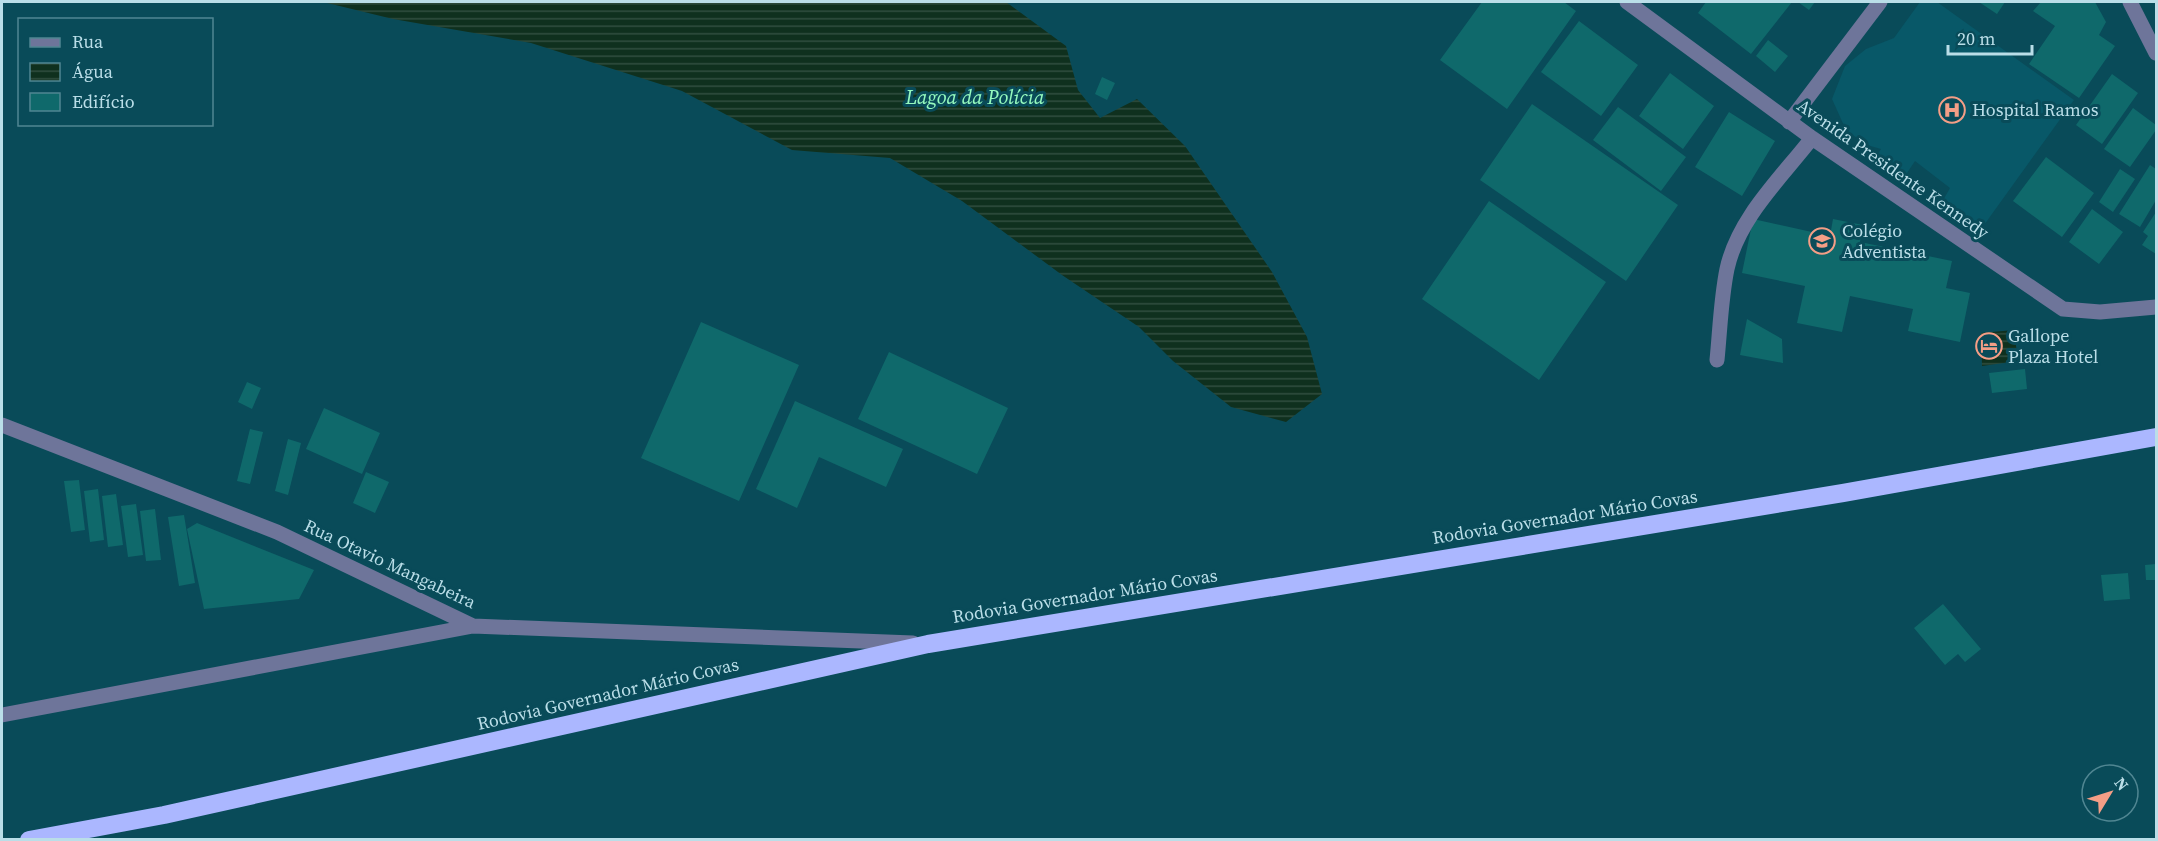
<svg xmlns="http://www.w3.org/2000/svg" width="2158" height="841" font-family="'Source Serif 4',serif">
  <defs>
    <pattern id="water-rules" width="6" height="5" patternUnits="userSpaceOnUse" patternTransform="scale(1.5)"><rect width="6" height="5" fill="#0f301e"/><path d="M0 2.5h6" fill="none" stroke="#304e3f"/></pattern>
  </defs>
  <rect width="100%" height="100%" fill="#094b59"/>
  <path fill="#085868" d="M1920,2h17l137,98 -95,132 -38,-28 9,-16 -35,-27 -10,15 -27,-22 3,-5 -14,-4 -21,-15 -14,-31 13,-33 21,-17 28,-11z"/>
  <path fill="url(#water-rules)" d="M323,2h683l60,44 12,44 22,28 37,-19 48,47 87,126 35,65 15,57 -36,28 -55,-15 -58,-46 -34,-34 -77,-52 -100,-74 -72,-43 -98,-8 -110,-59 -151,-48 -138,-24z
    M2014,330l4,31 -36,5 -1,-33z"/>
  <path fill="#0f696b" d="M1482,2h82l12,9 -69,98 -67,-49z
    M1706,2h86l-41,52 -53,-41z
    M1798,2h17l-6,8z
    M1979,2h26l-8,12z
    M2041,2h54l11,20 -7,13 16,11 -36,52 -50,-34 26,-38 -22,-15z
    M1579,21l59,44 -37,51 -60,-44z
    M1768,40l20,16 -13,16 -19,-16z
    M1670,73l44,33 -31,43 -44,-33z
    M2112,74l26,19 -36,51 -26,-19z
    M1102,77l13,6 -8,17 -12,-6z
    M1532,104l146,101 -52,76 -146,-101z
    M1618,107l68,50 -25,34 -68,-51z
    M2133,108l23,17v5l-26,37 -26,-18z
    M1729,112l46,29 -33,55 -47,-29z
    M2046,157l48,36 -32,44 -49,-36z
    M2150,165l6,4v31l-16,27 -21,-13z
    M2120,169l15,10 -22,33 -14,-10z
    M1489,201l117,81 -67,98 -117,-81z
    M2092,209l31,23 -24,32 -30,-22z
    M2156,212v42l-14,-9 6,-9 -5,-4z
    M1753,219l77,17 3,-17 30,6 -3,17 92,19 -6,27 24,5 -10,49 -52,-11 5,-22 -63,-13 -8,36 -45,-9 8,-37 -63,-13z
    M1747,319l35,20 1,24 -43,-8z
    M701,322l98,43 -60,136 -98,-43z
    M889,352l119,56 -31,66 -119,-55z
    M2025,369l2,20 -35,4 -3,-20z
    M247,382l14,6 -9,21 -14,-7z
    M795,401l108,48 -17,38 -67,-30 -22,51 -41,-19z
    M324,408l56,25 -18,41 -56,-25z
    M250,429l13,3 -13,52 -13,-3z
    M288,439l13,4 -13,52 -13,-4z
    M366,472l23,10 -14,31 -22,-10z
    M79,480l6,50 -14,2 -7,-51z
    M98,489l6,51 -14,2 -6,-51z
    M116,494l7,51 -15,2 -6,-51z
    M136,504l7,51 -15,2 -7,-51z
    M155,509l6,51 -15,1 -6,-50z
    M184,515l11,68 -16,3 -11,-69z
    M197,523l117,47 -15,29 -95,10 -17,-80z
    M2156,564v16h-10l-1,-15z
    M2128,573l2,26 -26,2 -3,-26z
    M1943,604l38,45 -16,13 -7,-8 -13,11 -31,-37z"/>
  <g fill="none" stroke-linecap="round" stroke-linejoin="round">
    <path stroke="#6e759a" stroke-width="15" d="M1627,2l185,136 251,171 37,3 56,-5
      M2130,2l26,51
      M1789,122l91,-120
      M1717,360c3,-30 4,-62 10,-91 11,-51 54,-91 85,-131
      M2,425l275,107 196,94 440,17
      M2,715l471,-89"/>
    <path stroke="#abb7ff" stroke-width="18" d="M29,840l135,-25 764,-171 915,-151 313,-56"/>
  </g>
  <defs>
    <g id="hospital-ring" transform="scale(1.35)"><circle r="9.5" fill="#094b59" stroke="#f49e86" stroke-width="1.5"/><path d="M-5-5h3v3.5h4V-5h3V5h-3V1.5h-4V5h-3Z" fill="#f49e86"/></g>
    <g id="school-ring" transform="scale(1.35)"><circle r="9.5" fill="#094b59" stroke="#f49e86" stroke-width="1.5"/><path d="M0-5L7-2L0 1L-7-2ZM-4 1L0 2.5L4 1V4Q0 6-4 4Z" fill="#f49e86"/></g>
    <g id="hotel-ring" transform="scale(1.35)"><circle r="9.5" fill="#094b59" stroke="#f49e86" stroke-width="1.5"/><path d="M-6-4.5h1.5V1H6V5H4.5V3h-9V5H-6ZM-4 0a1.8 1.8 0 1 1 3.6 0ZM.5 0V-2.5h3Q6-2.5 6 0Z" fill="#f49e86"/></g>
  </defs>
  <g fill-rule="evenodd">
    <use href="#hospital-ring" x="1952" y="110"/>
    <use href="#school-ring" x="1822" y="241"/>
    <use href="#hotel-ring" x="1989" y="346"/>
  </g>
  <g text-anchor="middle" stroke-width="6" stroke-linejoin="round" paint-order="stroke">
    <g font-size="18" fill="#badee8" stroke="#094b59" text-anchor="start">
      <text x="1972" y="116">Hospital Ramos</text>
      <text x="1842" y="237">Colégio<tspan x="1842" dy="21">Adventista</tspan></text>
      <text x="2008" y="342">Gallope<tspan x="2008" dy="21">Plaza Hotel</tspan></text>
    </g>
    <g font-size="18" fill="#badee8" stroke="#094b59">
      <text transform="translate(1893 169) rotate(35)" y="6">Avenida Presidente Kennedy</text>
      <text transform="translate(1565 517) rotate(-9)" y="6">Rodovia Governador Mário Covas</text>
      <text transform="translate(390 564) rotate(25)" y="6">Rua Otavio Mangabeira</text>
      <text transform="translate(1085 596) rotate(-9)" y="6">Rodovia Governador Mário Covas</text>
      <text transform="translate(608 694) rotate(-13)" y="6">Rodovia Governador Mário Covas</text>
    </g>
    <g font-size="20" font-style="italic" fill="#96fabe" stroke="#094b59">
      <text x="975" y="104">Lagoa da Polícia</text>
    </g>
  </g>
  <rect width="2158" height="841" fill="none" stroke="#badee8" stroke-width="6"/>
  <rect x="18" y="18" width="195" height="108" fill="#094b59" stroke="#508692" stroke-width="1.5"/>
  <rect x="30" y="38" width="30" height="9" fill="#6e759a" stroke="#508692" stroke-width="1.5"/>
  <text x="72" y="48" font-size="18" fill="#badee8">Rua</text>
  <rect x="30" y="63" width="30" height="18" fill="url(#water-rules)" stroke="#508692" stroke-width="1.5"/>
  <text x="72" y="78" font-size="18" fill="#badee8">Água</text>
  <rect x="30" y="93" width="30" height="18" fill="#0f696b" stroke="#508692" stroke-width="1.5"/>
  <text x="72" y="108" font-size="18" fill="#badee8">Edifício</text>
  <g transform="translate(2110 793) rotate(52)"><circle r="28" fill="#094b59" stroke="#508692" stroke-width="1.5"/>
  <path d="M0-4.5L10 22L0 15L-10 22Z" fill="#f49e86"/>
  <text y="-9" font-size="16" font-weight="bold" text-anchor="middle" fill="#badee8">N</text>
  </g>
  <path d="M1948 45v9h84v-9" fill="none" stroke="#badee8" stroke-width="3"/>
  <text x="1957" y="45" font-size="18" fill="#badee8" stroke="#094b59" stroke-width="4.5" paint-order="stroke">20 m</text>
</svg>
